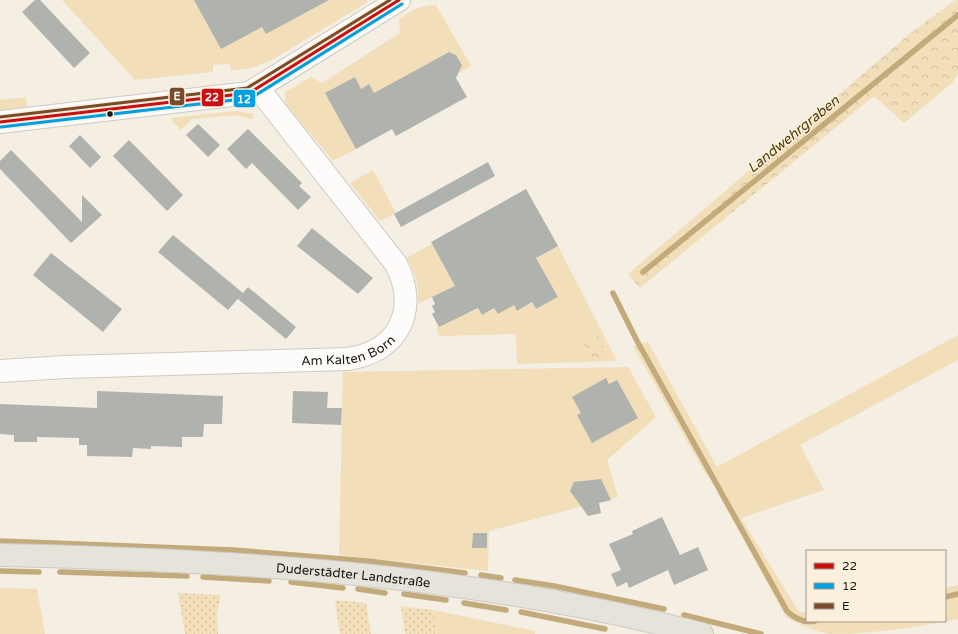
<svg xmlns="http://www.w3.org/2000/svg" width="958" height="634" font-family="'Varela Round',sans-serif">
  <defs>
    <pattern id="forest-crowns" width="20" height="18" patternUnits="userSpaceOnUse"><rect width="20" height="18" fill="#f2dfba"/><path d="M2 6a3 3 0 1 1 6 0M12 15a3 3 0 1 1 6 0" fill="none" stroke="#cfbf9f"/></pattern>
    <pattern id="garden-dots" width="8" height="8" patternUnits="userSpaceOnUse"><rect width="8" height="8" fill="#f2dfba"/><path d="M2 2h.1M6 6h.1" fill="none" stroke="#cfbf9f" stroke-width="1.8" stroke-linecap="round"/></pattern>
  </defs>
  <rect width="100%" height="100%" fill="#f4eee3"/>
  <path fill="#f2dfba" d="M62,0h304l2,2 -98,59 -19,7 -20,3 -1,-7 -17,1v7l-78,8z
    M431,5h5l35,61 -16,9 7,-10 -6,-10 -7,-3 -75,41 -13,-4 -6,-12 -29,16 30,56 -23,12 -48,-58v-11l26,-15 11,6 78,-50 -1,-14 18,-11z
    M26,97l1,14 -27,3v-14z
    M236,111l18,3 -2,5 -17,-4 -43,4 -11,11 -9,-9 -1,-3z
    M373,170l23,43 -16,8 -30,-38z
    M432,244l38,69 8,-5 4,7 12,-7 4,6 16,-9 3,6 15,-8 4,6 22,-12 -22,-39 22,-12 59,115 -100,3 -1,-30 -76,2 -4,-8 13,-7 -4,-30 -27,13c1,-17 -2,-31 -12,-46z
    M958,335v25l-158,85 24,45 -83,28 58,94 8,1v8h138v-33l13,-3v34c-41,8 -83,15 -126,15 -15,-1 -33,-10 -46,-17l-68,-124 1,-7 -14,-13 -72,-127 15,-4 69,125z
    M628,367l28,50 -49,43 11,37 -129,34 -1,40 -149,-16 4,-183z
    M0,588l37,1 8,45h-45z
    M433,610l102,21v3h-98z"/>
  <path fill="url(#forest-crowns)" d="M955,0h3v74l-6,9 -48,40 -30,-27 -234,192 -12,-14 284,-242z
    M598,336l9,17 -15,7 -9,-15z"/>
  <path fill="url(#garden-dots)" d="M178,593l43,2 -4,17 1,22h-33z
    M335,600l31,3 5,31h-31z
    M401,606l32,4 4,24h-32z"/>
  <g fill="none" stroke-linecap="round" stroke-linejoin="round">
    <path stroke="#c2aa7a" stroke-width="5.5" d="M643,272l315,-257
      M613,293l23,46 151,272c8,8 17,12 28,10
      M0,541l233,9 135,11 97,12
      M0,571l39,1
      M60,572l127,4
      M481,575l20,3
      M203,577l66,4
      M515,580l39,6 110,23
      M291,582l52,6
      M358,589l27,4
      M404,594l42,6
      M945,597l13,-3
      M464,603l42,7
      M521,612l84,17
      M684,615l77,19"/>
  </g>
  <path fill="#b0b2ae" d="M35,0h5l50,53 -16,15 -52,-56z
    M194,0h135l-63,34 -4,-7 -41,22z
    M449,52l7,3 6,10 -6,13 11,19 -71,39 -4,-7 -36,20 -31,-56 30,-16 6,12 8,-5 5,9z
    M198,124l22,21 -12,12 -22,-22z
    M248,129l54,54 -3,3 12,11 -13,13 -46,-47 -6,6 -19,-20z
    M80,135l21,22 -11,11 -21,-22z
    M129,140l54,55 -16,16 -54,-55z
    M11,150l71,72v-27l20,20 -31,28 -71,-74v-8z
    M488,162l7,14 -94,51 -7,-13z
    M526,189l32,57 -22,12 22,39 -22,12 -4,-7 -15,9 -3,-6 -16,9 -4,-6 -12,7 -4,-7 -39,19 -7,-13 3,-2 -3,-6 3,-2 -3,-7 23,-11 -24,-44z
    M312,228l61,50 -15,16 -61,-48z
    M173,235l70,58 -15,17 -70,-58z
    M51,253l71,56 -19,23 -70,-57z
    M248,287l48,40 -10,12 -48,-40z
    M606,378l3,6 8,-4 21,38 -46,25 -15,-28 4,-2 -9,-16z
    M97,391l126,5 -1,28h-18l-1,13h-21v10l-31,-1v3l-18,-1 -1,9 -45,-1v-11h-8v-7l-42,-1v5h-23v-7l-14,-1v-30l97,4z
    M293,391l35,1 -1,16h15l-1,17 -49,-2z
    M601,479l10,21 -12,3 2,10 -13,3 -18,-25 4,-9z
    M662,517l18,38 18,-8 10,23 -34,15 -6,-15 -39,18 -2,-6 -10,5 -6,-13 10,-4 -12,-26 24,-10 -1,-3z
    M473,533h14v15h-15z"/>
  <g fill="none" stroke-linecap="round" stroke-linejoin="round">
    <g stroke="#cfcbc3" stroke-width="24">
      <g id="minor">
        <path d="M0,122l249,-29 150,-93"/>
        <path id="s1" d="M0,371l65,-4 282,-8c52,-7 72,-49 49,-95l-138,-176"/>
      </g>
    </g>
    <g stroke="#cdcac5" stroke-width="24">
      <g id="major">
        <path id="s2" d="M0,555c236,5 473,19 702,79"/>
      </g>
    </g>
    <use href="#minor" stroke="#fdfcfb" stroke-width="22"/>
    <use href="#major" stroke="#e6e3db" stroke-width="22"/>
    <g stroke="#faf0dd" stroke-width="6">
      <path id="bus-1" d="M0,122l249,-29 150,-93"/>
    </g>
    <g stroke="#faf0dd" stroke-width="6">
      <path id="bus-2" d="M1,127l250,-29 151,-94"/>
    </g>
    <g stroke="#faf0dd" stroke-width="6">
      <path id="bus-3" d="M0,117l247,-29 143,-88"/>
    </g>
    <use href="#bus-1" stroke="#cb0e11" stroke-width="3"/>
    <use href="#bus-2" stroke="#009fe3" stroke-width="3"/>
    <use href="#bus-3" stroke="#7a4b2a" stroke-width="3"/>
  </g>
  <circle fill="#1a1710" stroke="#faf0dd" stroke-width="1.5" cx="110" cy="114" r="3.5"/>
  <g text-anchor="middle" stroke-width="3" stroke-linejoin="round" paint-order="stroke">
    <g font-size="13" fill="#1a1710" stroke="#faf0dd">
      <text dy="5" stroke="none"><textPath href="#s1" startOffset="350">Am Kalten Born</textPath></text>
      <text dy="5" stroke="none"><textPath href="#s2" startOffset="354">Duderstädter Landstraße</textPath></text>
    </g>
    <g font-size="14" font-style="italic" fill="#503a03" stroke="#faf0dd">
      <text transform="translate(793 134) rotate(-39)" y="5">Landwehrgraben</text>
    </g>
  </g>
  <g stroke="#faf0dd" stroke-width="1.5">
    <rect x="169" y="87" width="16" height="19" rx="4" fill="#7a4b2a"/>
    <rect x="201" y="88" width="23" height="19" rx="4" fill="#cb0e11"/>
    <rect x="233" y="89" width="23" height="19" rx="4" fill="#009fe3"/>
  </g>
  <g font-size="11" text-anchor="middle" font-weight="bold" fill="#fff">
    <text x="177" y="100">E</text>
    <text x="212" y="101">22</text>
    <text x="244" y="103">12</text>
  </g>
  <rect x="806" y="550" width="140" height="72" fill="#faf0dd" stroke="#a0998b"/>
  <rect x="814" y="563" width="20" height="6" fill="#cb0e11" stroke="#a0998b"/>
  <text x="842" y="570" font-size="12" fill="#1a1710">22</text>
  <rect x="814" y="583" width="20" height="6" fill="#009fe3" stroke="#a0998b"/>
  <text x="842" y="590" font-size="12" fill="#1a1710">12</text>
  <rect x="814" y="603" width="20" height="6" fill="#7a4b2a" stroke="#a0998b"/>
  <text x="842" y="610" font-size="12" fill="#1a1710">E</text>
</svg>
